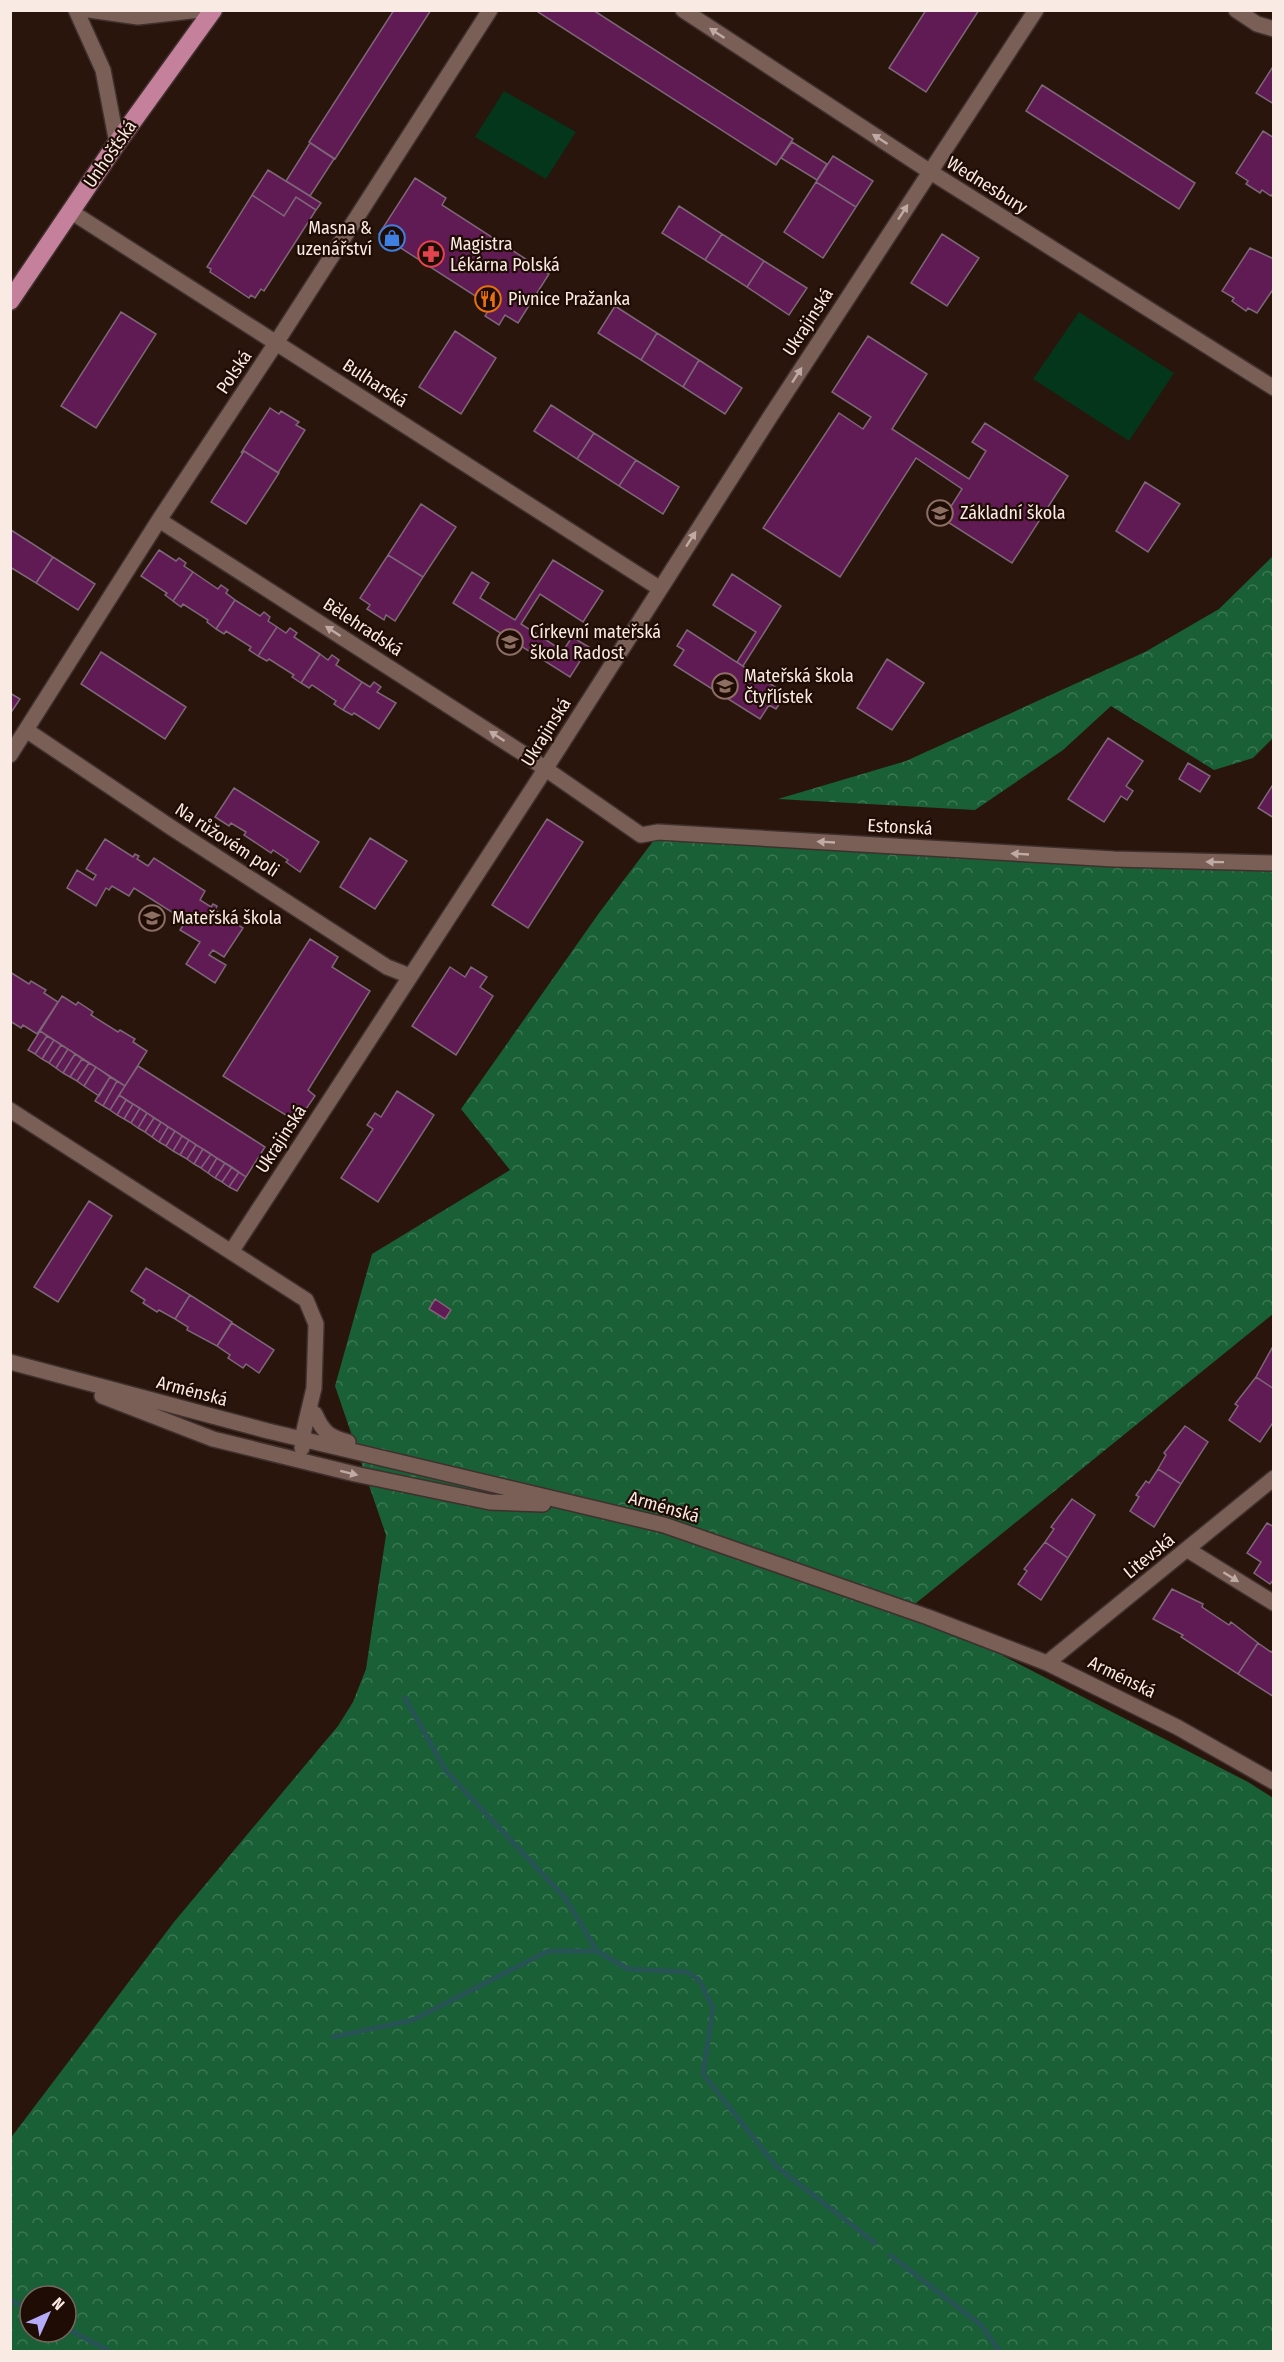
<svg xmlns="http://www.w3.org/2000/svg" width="1284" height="2362" font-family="'Fira Sans Condensed',sans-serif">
  <defs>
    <pattern id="forest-crowns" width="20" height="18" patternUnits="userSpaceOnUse" patternTransform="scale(1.5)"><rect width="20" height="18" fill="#196036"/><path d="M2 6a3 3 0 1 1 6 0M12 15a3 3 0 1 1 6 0" fill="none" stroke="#3b7753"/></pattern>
  </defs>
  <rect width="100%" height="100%" fill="#29150c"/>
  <path fill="#03361a" d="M504,91l72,41 -30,47 -71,-42z
    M1079,312l95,61 -45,68 -96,-62z"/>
  <path fill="url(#forest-crowns)" fill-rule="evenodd" d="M1273,556v182l-20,20 -39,12 -103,-64 -48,44 -88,60 -197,-11 128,-38 239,-109 74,-43z
    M657,836l442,28 174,7v443l-363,294 338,174 25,16v553h-1262l-1,-212 164,-217 164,-196 15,-24 13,-33 20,-134 -51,-149 37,-132 138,-84 -49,-61 138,-196zM30,2296h36v36h-36z"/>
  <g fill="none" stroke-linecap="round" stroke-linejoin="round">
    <path stroke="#275354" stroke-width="5" d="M405,1698l41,73 120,128 31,52 31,18 59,3 12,8 14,28 -10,66 73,92 99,77
      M333,2037l80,-17 135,-69h49
      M890,2255l91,70 19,27
      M10,2300l20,9
      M66,2328l45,24"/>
  </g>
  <path fill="#611b54" stroke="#7d6677" stroke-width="1.5" d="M394,10h37l-96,149 -26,-17z
    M539,10h54l200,129 -17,26 -238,-153z
    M926,10h53l-53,82 -37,-24z
    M1274,65v39l-18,-11z
    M1042,85l153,98 -16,26 -153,-98z
    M1263,131l11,7v54l-3,4 -9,-6 -2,3 -14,-9 2,-3 -12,-8z
    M792,142l35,22 -10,16 -36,-22z
    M310,143l24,16 -24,37 -24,-15z
    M833,156l40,25 -17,26 -40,-25z
    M268,170l53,33 -5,7 -20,-13 -12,19 -32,-21z
    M415,178l31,20 -4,7 107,69 -31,49 -13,-8 -6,10 -14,-9 6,-10 -112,-72z
    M816,182l40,25 -33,51 -39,-26z
    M252,195l32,21 12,-19 20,13 -52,81 -3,-2 -6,9 -4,-3 -2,3 -39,-26 1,-3 -4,-2z
    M679,206l43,28 -17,26 -43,-27z
    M722,234l42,27 -17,26 -42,-27z
    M942,234l37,24 -32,48 -36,-23z
    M1250,248l24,11v29l-17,25 -9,-5 -2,3 -14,-10 2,-3 -12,-7z
    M764,261l43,27 -18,27 -42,-28z
    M615,306l42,27 -16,27 -43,-27z
    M121,312l35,22 -60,94 -35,-22z
    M455,331l41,27 -35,56 -42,-27z
    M657,333l42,27 -16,27 -42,-27z
    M868,336l59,38 -35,55 77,50 17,-28 -14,-9 13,-19 83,53 -56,87 -69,-44 19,-30 -46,-31 -76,119 -77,-49 76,-115 24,16 8,-12 -39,-25z
    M699,360l43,28 -17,26 -42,-27z
    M551,405l43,28 -17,26 -43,-28z
    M270,408l9,6 2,-3 18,11 -3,3 9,5 -27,43 -34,-22 -3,2z
    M594,433l42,27 -17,26 -42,-27z
    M244,451l35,22 -33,51 -35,-22z
    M636,460l43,27 -16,27 -44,-28z
    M1145,482l35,22 -32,48 -32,-21z
    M421,504l35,23 -33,50 -35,-22z
    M11,530l42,27 -17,26 -26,-16z
    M159,550l17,11 3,-3 7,5 -2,3 9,6 -20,29 -8,-6 2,-2 -26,-17z
    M388,555l35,22 -28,44 -9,-6 -2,5 -17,-11 3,-4 -10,-7z
    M53,557l42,27 -17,26 -42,-27z
    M553,560l50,31 -20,31 -43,-28 -19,30 42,27 9,-14 17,10 -19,30 -117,-74 19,-31 17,11 -9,15 35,22z
    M193,572l25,17 3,-4 7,5 -2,3 9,7 -19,29 -9,-7 1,-2 -25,-16 -2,3 -8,-6z
    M732,574l49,32 -38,60 -6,-4 19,-30 -43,-27z
    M235,600l25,16 4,-4 6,5 -2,4 9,6 -19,29 -9,-6 2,-3 -25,-16 -2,3 -8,-5z
    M277,627l9,6 4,-5 7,5 -3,4 26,17 -19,29 -9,-6 2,-2 -25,-16 -2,2 -9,-5z
    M687,630l99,64 -10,15 -7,-4 -9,14 -86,-54 10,-15 -7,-4z
    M101,652l85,55 -21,32 -84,-55z
    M320,654l8,6 4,-5 7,5 -3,5 26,17 -19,28 -9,-6 2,-3 -24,-16 -3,3 -8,-5z
    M887,659l37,24 -32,47 -35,-22z
    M362,682l8,5 4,-5 7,5 -4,5 19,11 -17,26 -25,-16 -2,2 -9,-5z
    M10,693l10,6 -10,15z
    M1108,738l35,23 -17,25 7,5 -6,9 -6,-4 -17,26 -36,-23z
    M1188,763l22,13 -10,16 -21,-13z
    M1274,783v35l-16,-10z
    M234,788l85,54 -19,30 -14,-10 2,-2 -15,-10 -2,3 -27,-18 2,-3 -15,-9 -2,3 -14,-9z
    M547,819l36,23 -55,86 -36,-23z
    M370,838l37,23 -32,48 -35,-22z
    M105,839l28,18 2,-3 4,2 -2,3 11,7 6,-8 51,33 -5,9 11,7 2,-3 4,2 -2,4 28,18 -19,29 -11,-7 -4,5 17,10 -11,18 -29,-19 14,-22 -20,-12 6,-9 -52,-33 -5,8 -17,-10 -3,4 -3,-2 -10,18 -29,-18 10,-18 16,10 3,-5 -10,-6z
    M310,939l28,18 -6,10 38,24 -62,99 7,6 -18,26 -74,-46z
    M450,967l15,10 6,-10 16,10 -7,10 13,9 -37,59 -44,-29z
    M10,972l19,12 2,-3 15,9 -2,3 14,9 -21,32 -14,-9 -2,3 -11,-7z
    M62,996l14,9 2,-3 15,10 -2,3 27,17 2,-2 15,9 -2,3 14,9 -22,35 -85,-55z
    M40,1031l7,5 -12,18 -7,-4z
    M47,1036l7,4 -12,19 -7,-5z
    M54,1040l7,5 -12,18 -7,-4z
    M61,1045l7,4 -12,19 -7,-5z
    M68,1049l7,5 -12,19 -7,-5z
    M75,1054l7,5 -12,18 -7,-4z
    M82,1059l7,4 -12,18 -7,-4z
    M89,1063l7,4 -12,19 -7,-5z
    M138,1066l127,81 -19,30 -127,-82z
    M96,1067l14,10 -11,19 -15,-10z
    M110,1077l7,4 -14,25 -8,-5z
    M117,1081l8,5 -15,24 -7,-4z
    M397,1091l37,24 -56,87 -37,-24 32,-49 -6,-4 8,-12 6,4z
    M119,1095l7,5 -9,15 -7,-5z
    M126,1100l7,4 -9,15 -7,-4z
    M133,1104l7,4 -9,15 -7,-4z
    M140,1108l7,5 -9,15 -7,-5z
    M147,1113l7,5 -9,14 -7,-4z
    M154,1118l7,4 -9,15 -7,-5z
    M161,1122l7,5 -9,15 -7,-5z
    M168,1127l7,4 -9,15 -7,-4z
    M175,1131l7,5 -9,15 -7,-5z
    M182,1136l7,4 -9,15 -7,-4z
    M189,1140l7,5 -9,14 -7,-4z
    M196,1145l7,4 -9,15 -7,-5z
    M203,1149l8,5 -10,14 -7,-4z
    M211,1154l6,4 -9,15 -7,-5z
    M217,1158l8,5 -10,15 -7,-5z
    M225,1163l7,4 -10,15 -7,-4z
    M232,1167l7,5 -10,15 -7,-5z
    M239,1172l7,5 -9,14 -8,-4z
    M89,1201l23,15 -54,86 -24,-15z
    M146,1268l44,27 -15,24 -16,-9 -2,2 -14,-9 2,-3 -14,-9z
    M190,1295l42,27 -15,24 -30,-16 1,-3 -13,-8z
    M435,1299l16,11 -6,9 -16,-10z
    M232,1323l42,27 -15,23 -13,-9 -3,4 -15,-10 2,-3 -13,-9z
    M1272,1348l2,1v40l-18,-12z
    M1256,1377l18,12v32l-14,21 -31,-22 9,-14 -3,-2z
    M1185,1426l23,16 -27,42 -23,-15 8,-14 -2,-2z
    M1158,1469l23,15 -27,43 -24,-16 9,-14 -3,-2 10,-14 3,2z
    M1072,1499l23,16 -27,43 -23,-16 9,-13 -3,-2z
    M1267,1523l7,4v52l-4,5 -16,-11 7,-11 -14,-9z
    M1045,1542l23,16 -27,42 -23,-16 9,-13 -3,-2z
    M1172,1589l31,15 -1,3 27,18 2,-3 27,21 -20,31 -57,-37 2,-2 -30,-16z
    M1258,1643l13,9 3,-2v47l-36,-23z"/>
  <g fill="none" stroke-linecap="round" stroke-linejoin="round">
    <g stroke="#3f302e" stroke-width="18">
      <path id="street" d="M76,10l27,60 14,73
        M89,10l49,7 62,-7
        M683,10l246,161 345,217
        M1236,10l21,14 17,5
        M70,211l589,377
        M159,520l365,234 117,81 17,-3 456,27 160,4
        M26,730l146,98 215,139 23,9
        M10,755l149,-235 117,-177 214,-333
        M10,1110l296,190 10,24 -2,64 -10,42 -2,18
        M231,1252l315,-484 224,-351 266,-407
        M10,1362l258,69 396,94 264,92 119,46 130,64 97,55
        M102,1396l111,43 142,35 135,28 53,2
        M315,1414c8,18 14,23 33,28
        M1188,1550l86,53
        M1047,1663l227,-185"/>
    </g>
    <g stroke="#3f302e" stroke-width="21">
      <path id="primary" d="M10,301l107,-158 96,-133"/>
    </g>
    <use href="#street" stroke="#795f55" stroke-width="15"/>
    <use href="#primary" stroke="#c5819c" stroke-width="18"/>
  </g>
  <defs><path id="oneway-solid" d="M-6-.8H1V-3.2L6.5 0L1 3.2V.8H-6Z" transform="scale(1.5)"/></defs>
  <g fill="#c0aba4">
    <use href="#oneway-solid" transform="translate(717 33) rotate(-147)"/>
    <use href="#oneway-solid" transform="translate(880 139) rotate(-147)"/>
    <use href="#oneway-solid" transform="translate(903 212) rotate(-57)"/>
    <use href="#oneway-solid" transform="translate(797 375) rotate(-57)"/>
    <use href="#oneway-solid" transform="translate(691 539) rotate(-57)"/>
    <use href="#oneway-solid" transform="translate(333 631) rotate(-147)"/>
    <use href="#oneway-solid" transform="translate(497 736) rotate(-147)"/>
    <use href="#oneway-solid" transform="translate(826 842) rotate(-177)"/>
    <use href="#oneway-solid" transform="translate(1020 854) rotate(-177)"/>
    <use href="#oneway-solid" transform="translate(1215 862) rotate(-179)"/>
    <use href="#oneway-solid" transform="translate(349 1473) rotate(14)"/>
    <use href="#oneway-solid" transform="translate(1231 1577) rotate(32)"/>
  </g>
  <defs>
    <g id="shop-ring" transform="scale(1.35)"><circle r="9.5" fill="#1f0c04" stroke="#3f7fe0" stroke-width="1.5"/><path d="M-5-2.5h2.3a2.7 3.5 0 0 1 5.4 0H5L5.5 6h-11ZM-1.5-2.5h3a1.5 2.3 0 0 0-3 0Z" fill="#3f7fe0"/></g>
    <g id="pharmacy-ring" transform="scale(1.35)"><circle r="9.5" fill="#1f0c04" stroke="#e0444e" stroke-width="1.5"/><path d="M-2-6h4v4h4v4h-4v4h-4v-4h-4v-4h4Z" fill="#e0444e"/></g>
    <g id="restaurant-ring" transform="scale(1.35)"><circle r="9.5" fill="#1f0c04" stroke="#e8710a" stroke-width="1.5"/><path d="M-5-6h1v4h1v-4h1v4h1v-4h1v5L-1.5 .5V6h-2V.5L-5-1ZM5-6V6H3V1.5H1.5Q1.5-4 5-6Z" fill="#e8710a"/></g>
    <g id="school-ring" transform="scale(1.35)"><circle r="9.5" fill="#1f0c04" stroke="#8d6e63" stroke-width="1.5"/><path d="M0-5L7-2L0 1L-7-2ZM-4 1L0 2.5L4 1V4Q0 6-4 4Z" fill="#8d6e63"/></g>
  </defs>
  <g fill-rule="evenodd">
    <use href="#shop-ring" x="392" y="238"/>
    <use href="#pharmacy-ring" x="431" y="254"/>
    <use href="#restaurant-ring" x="488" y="299"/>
    <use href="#school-ring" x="940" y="513"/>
    <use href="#school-ring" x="510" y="642"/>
    <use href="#school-ring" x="725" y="686"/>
    <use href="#school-ring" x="152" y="918"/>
  </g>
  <g text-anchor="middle" stroke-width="4.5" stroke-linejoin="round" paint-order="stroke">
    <g font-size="18" fill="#faeae4" stroke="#1f0c04">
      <text transform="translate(110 154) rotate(-55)" y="6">Unhošťská</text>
      <text transform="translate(987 185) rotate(32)" y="6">Wednesbury</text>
      <text transform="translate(808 322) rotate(-57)" y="6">Ukrajinská</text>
      <text transform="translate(234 372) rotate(-56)" y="6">Polská</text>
      <text transform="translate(375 383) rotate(33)" y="6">Bulharská</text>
      <text transform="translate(363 627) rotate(33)" y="6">Bělehradská</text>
      <text transform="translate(546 732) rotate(-58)" y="6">Ukrajinská</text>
      <text transform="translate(900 827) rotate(3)" y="6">Estonská</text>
      <text transform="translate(227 840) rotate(33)" y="6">Na růžovém poli</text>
      <text transform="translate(281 1139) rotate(-57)" y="6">Ukrajinská</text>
      <text transform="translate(192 1391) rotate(15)" y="6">Arménská</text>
      <text transform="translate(664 1507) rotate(16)" y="6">Arménská</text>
      <text transform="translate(1149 1556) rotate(-39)" y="6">Litevská</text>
      <text transform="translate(1122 1677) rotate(26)" y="6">Arménská</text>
    </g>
    <g font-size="18" fill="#faeae4" stroke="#1f0c04" text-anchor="start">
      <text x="372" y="234" text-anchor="end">Masna &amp;<tspan x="372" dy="21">uzenářství</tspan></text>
      <text x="450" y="250">Magistra<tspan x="450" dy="21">Lékárna Polská</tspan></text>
      <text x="508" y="305">Pivnice Pražanka</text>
      <text x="960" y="519">Základní škola</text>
      <text x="530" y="638">Církevní mateřská<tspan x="530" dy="21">škola Radost</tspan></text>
      <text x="744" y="682">Mateřská škola<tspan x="744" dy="21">Čtyřlístek</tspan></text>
      <text x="172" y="924">Mateřská škola</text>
    </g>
  </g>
  <rect width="1284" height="2362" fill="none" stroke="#faeae4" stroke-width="24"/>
  <g transform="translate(48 2314) rotate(45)"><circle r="28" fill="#1f0c04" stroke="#77655e" stroke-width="1.5"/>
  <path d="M0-4.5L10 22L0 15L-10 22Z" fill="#b4acf9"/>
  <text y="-9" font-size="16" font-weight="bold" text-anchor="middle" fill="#faeae4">N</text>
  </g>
</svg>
